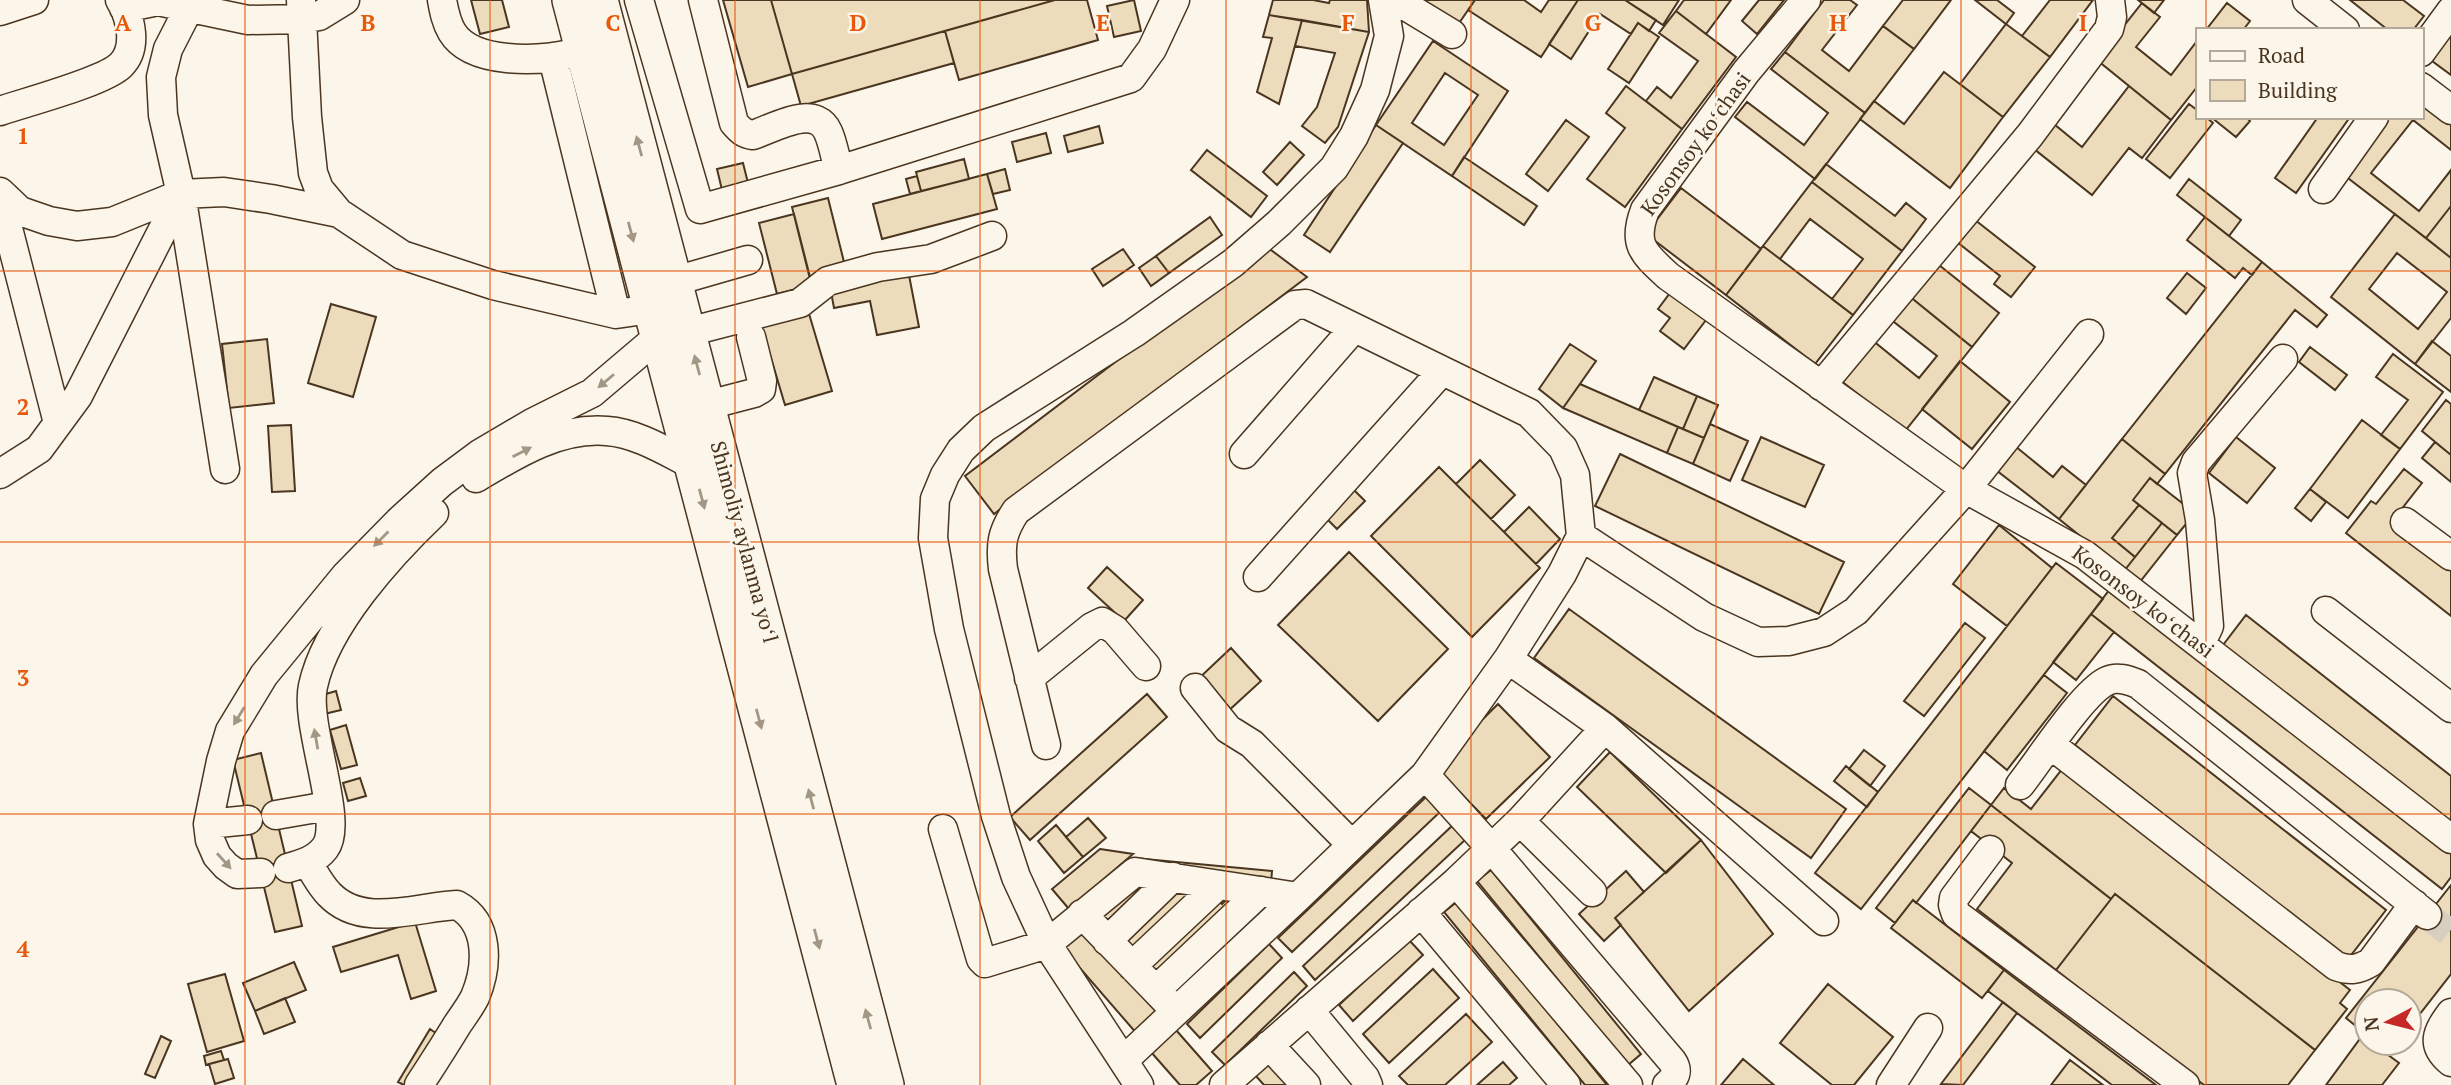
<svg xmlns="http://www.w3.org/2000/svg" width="2451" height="1085" font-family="'PT Serif',serif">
  <rect width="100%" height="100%" fill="#fbf6e9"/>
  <path fill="#ecdcbc" stroke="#4a3520" stroke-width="2" fill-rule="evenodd" d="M471,0h31l7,27 -29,7z
    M723,0h48l21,74 -44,13z
    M771,0h284l-263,74z
    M1055,0h32l11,40 -139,40 -14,-49z
    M1134,0l7,31 -27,6 -7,-31z
    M1273,0h40l16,3 1,-3h37l2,32 -100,-17z
    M1419,0h56l-18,26z
    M1475,0h49l17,12 8,-12h29l-37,57 -73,-47z
    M1578,0h47l31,20 -7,11 -11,-8 -7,11 -31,-20 -29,45 -22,-15z
    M1625,0h54l-16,25z
    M1684,0h47l-25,34 -30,-23z
    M1759,0h25l-27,34 -15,-13z
    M1824,0h26l7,5 -35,45 27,21 34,-45 31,23 -49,64 -80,-61z
    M1903,0h48l-37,49 -31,-23z
    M1975,0h22l17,13 -8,11z
    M2050,0h43l-43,57 -28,-21z
    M2138,0h26l-10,13z
    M2350,0h53l21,16 -11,14h-25z
    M2142,3l18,14 -24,30 35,28 26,-34v46l-26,33 -74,-60z
    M2227,3l23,18 -7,9h-37z
    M1676,11l60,46 -54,72 -36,-28 11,-14 14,11 27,-37 -39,-28z
    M1269,15l33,5 -23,84 -22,-12 15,-54 -9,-1z
    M1302,20l67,12 -31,95 -13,16 -23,-17 15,-19 18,-54 -40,-7z
    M1638,23l21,14 -30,46 -21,-14z
    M2006,24l44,33 -47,60 -43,-33z
    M2451,28v47l-23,-17z
    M945,31l9,32 -153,43 -9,-32z
    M1433,41l75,50 -56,85 -76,-51zM1445,73l33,22 -34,50 -32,-22z
    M1785,52l80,61 -50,66 -80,-62 12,-15 57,43 24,-32 -57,-44z
    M1944,72l59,45 -53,71 -90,-69 14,-18 30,23z
    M1626,86l56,43 -57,78 -38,-28 38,-51 -19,-15z
    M2129,86l42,34 -29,38 -13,-10 -37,47 -63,-50 20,-25 33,27z
    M2421,93l4,11 26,20v26l-38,-30 -42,53 48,38 32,-41v36l-25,32 -82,-63 45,-58h32z
    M2189,104l8,6v7h9l7,6 -43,55 -24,-19z
    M2211,117h35l4,4 -14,16z
    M2318,117h32l-54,76 -21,-15z
    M1566,120l23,17 -41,54 -22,-17z
    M1376,125l27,18 -73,109 -26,-17z
    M1099,126l4,17 -35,9 -4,-16z
    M1046,133l5,20 -34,9 -5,-20z
    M1290,142l14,13 -27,30 -14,-13z
    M1207,150l60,46 -16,21 -60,-47z
    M1464,157l73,49 -13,19 -72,-49z
    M964,159l5,20 -48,12 -5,-19z
    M743,163l5,20 -26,7 -5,-21z
    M1826,164l69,52 11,-13 20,16 -24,32 -90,-69z
    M1005,169l5,21 -17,4 -6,-20z
    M987,174l10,35 -115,30 -9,-35z
    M917,176l4,15 -11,3 -4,-15z
    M2189,179l52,41 -12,16 -52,-41z
    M1812,182l90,69 -49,64 -21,-16 31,-40 -53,-40 -30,40 -17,-13z
    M1681,188l80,61 -35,46 -80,-61z
    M828,198l18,72 -36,9 -18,-72z
    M2451,206v52l-25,-20z
    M794,214l18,71 -35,9 -18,-71z
    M2395,214l56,44v60l-36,46 -84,-67zM2397,253l50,39 -29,37 -49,-40z
    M1970,216l65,51 -24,30 -17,-13 6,-8 -48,-38z
    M1210,217l12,18 -53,38 -13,-17z
    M2205,217l57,45 -10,13 -9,-7 -8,10 -48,-38z
    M1763,246l90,69 -38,49 -89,-69z
    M1267,247l40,30 -313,237 -29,-38z
    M1123,249l11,16 -31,21 -11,-17z
    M1156,256l13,17 -18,13 -12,-18z
    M1934,261l65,52 -27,34 -64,-52z
    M2262,262l65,53 -10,12 -22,-17 -130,164 -43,-35z
    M908,270l11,57 -42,8 -7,-34 -36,7 -4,-22z
    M2187,273l19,15 -20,26 -19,-16z
    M1670,293l36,27 -22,29 -24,-18 10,-13 -12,-9z
    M1908,295l64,52 -67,84 -65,-51 32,-40 47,38 18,-22 -48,-38z
    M331,304l45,13 -23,80 -45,-14z
    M807,307l25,84 -47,14 -25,-84z
    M267,339l7,64 -45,5 -7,-64z
    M2432,341l19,15v36l-36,-28z
    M1570,344l26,17 -33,47 -24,-19z
    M2310,347l37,28 -12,15 -36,-28z
    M2393,354l50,38 -43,57 -19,-14 27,-35 -32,-23z
    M1960,361l50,41 -38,47 -50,-40z
    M1654,377l43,19 -14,33 -44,-19z
    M1580,384l98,43 -11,26 -104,-45z
    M1697,396l21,9 -14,33 -21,-9z
    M2446,400l5,4v51l-29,-24z
    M2362,420l38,29 -52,69 -38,-29z
    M1710,424l38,17 -18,40 -37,-17z
    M291,425l4,66 -23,1 -4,-66z
    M1678,427l26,11 -11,26 -26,-11z
    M1761,437l63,28 -19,42 -63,-27z
    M2236,437l39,31 -28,35 -38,-30z
    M2122,439l43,35 -8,10 -7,-6 -17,22 6,5 -27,33 23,19 -11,14 -65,-52z
    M2435,442l16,13v27l-29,-24z
    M2015,446l38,31 9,-11 24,19 -27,34 -63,-49z
    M1620,454l224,108 -25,52 -224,-108z
    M1480,460l35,35 -24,24 -35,-35z
    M1439,467l101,101 -68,69 -101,-101z
    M2404,469l18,14 -29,37 58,45v51l-105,-83 25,-32 5,3z
    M2150,478l45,35 -18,22 -44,-35z
    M1350,486l15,15 -28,28 -15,-15z
    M2310,489l16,13 -15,19 -16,-13z
    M2139,505l23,18 -27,34 -23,-19z
    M1529,507l31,32 -24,25 -32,-32z
    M2162,523l15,12 -38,48 -15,-12z
    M1999,525l53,43 -45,58 -54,-42z
    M1349,552l99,97 -70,72 -100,-96z
    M2056,563l47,36 -242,310 -46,-36z
    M1107,567l36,33 -19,21 -36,-33z
    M2113,585l338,265v27l-9,12 -351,-275z
    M1569,609l277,200 -35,49 -277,-200z
    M2091,614l23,18 -38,48 -23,-18z
    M2246,615l205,161v55l-231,-182z
    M1965,623l20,15 -61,78 -20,-15z
    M1231,648l30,33 -35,32 -30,-32z
    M2044,675l23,18 -60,77 -23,-19z
    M336,691l5,19 -17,4 -5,-18z
    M1147,694l20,23 -137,123 -20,-23z
    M2113,696l273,214 -38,49 -273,-214z
    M1498,704l52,53 -64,62 -51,-52z
    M346,725l11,40 -16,4 -11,-39z
    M1864,750l21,16 -15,20 -21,-17z
    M1610,752l91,88 -35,33 -89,-86z
    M261,753l41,173 -27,6 -42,-172z
    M1846,766l32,26 -11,15 -33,-26z
    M2063,768l287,222 -10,13 7,6 -32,41 -200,-156 -4,5 -120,-94 13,-17 27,21z
    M360,778l6,18 -18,5 -5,-18z
    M1969,788l22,17 -75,98 -3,-3 -18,23 -19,-15z
    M1427,796l14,15 -149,141 -14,-14z
    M1991,805l120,94 -55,71 -79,-61 35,-46 -41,-32z
    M1088,818l18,20 -23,19 -17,-20z
    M1056,825l27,32 -19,16 -26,-32z
    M1453,825l13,14 -151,141 -12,-14z
    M1701,840l72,94 -84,77 -74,-93z
    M1100,849l33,5 -64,55 -17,-20z
    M1134,858l138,13 -1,12 -149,-15z
    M1491,870l150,184 -13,11 -151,-184z
    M1626,871l18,21 -29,26 6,7 -17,16 -25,-27z
    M1139,874l13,14 -48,47 -13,-14z
    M1179,884l13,13 -64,62 -13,-13z
    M2451,885v89l-42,54v-27h-42v34l-21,-17z
    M2115,894l200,156 -27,35h-84l-148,-115z
    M1214,895l8,9 5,-5 5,6 -80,78 -14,-14z
    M1913,900l91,70 -22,28 -91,-70z
    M1458,901l149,184h-22l-141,-173z
    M415,922l21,69 -25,8 -13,-44 -57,17 -8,-25z
    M1080,925l80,91 -22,19 -79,-91z
    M1409,940l14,15 -70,66 -14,-16z
    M1269,944l13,14 -82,80 -13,-14z
    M294,962l12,28 -51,21 -12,-28z
    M1433,969l26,29 -70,65 -26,-29z
    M2004,970l152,115h-44l-124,-94z
    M1294,972l13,14 -82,79 -13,-13z
    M225,974l19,67 -37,11 -19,-68z
    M1828,984l65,53 -39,48h-22l-52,-42z
    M285,998l10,24 -31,12 -9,-23z
    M2003,1002l14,11 -54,72 -22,-1z
    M1466,1014l26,28 -47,43h-37l-9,-9z
    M430,1029l10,7 -30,49h-6l-6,-3z
    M1176,1030l36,41 -16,14h-16l-29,-33z
    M161,1036l10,5 -16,37 -10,-4z
    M2362,1036l5,4v3h5l27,20 -17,22h-56z
    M221,1051l3,9 -18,5 -2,-9z
    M228,1059l6,19 -19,6 -6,-20z
    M1743,1059l31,26h-53z
    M2070,1060l33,25h-52z
    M1503,1062l14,16 -8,7h-32z
    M1268,1064l19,21h-23l-9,-10z"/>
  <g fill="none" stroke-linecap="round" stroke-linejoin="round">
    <path stroke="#d8cfc1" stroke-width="28" stroke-dasharray="28 14" stroke-linecap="butt" d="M2427,915l24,19"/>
    <g stroke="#4a3520" stroke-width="31">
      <path id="minor" d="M301,0l1,19 17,-3 26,-16
        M442,0c2,11 4,22 10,32 20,33 87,29 119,22
        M639,0l61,209 139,-39 292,-92 21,-29 23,-49
        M703,0l31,123c6,7 10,11 19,12 21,-7 62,-32 75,-3 5,11 7,25 11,38
        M1396,0l56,34
        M1806,0l-60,72 -101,138c-13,34 -2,43 23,66l298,213 119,66 366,284
        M2307,0l38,30
        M124,8l34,-7 90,19 54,-1 5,98 6,56 6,16 20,24 63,42 91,30 123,29 35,-5
        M189,8l-21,41 -7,28 2,38 18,79 44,275
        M0,11l34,-11
        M2421,52l30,-41
        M553,58l63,256
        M2421,87l30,23
        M0,111c26,-9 104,-29 121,-46 17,-17 10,-47 -1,-65
        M2323,189l51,-72
        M0,192l20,19 29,10 28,5 35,-4 69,-28 43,-2 47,7 68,14
        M0,197l58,226
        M675,281l73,-21
        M688,332l112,-29 28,-22 50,-14 53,-8 61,-23
        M1821,386l209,-251 79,-106 3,-12 -2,-17
        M708,405l46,-12 7,-4 1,-8 -11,-44
        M1244,454l110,-126
        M0,474l39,-25 39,-53 103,-202
        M476,478c40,-24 83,-51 131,-47 30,2 60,21 86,34
        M2405,522l46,34
        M1258,577l184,-206
        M2326,611l125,97
        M2201,643l8,-17 -9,-106 -8,-47 4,-11 87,-103
        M1029,678l63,-51 10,-5 13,8 31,36
        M1195,688l33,41 24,15 100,101
        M1046,745l-43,-176c-3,-25 -1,-37 13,-58l279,-206 11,-1 223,109 34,35 12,27 6,61
        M2051,745l285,221c14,5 22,4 35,-4l43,-58
        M1425,775l83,-116
        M2020,785c19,-24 63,-93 87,-104 10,-5 21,-1 31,3l289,231
        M276,815l52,-9
        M1520,821l72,71
        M208,824l40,-4
        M943,829l38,130 4,4 62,-19 88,-72 163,25
        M1990,850l-36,48 -1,7 3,9 229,171
        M307,862c7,10 13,23 22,32 33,35 87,13 128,11 33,18 31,61 18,92 -5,10 -12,19 -18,28 -12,20 -25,40 -38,60
        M288,868c14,-4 28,-8 37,-20 20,-26 -21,-123 -12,-162 13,-61 77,-131 121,-173
        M261,873l-24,1 -11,-8 -9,-10 -7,-16 -2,-16 13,-63 9,-30 34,-56 82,-100 53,-54 43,-39 39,-29 51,-30 60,-30 66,-56
        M1456,882l172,203
        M1421,912l145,173
        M1082,914l87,90
        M1824,921l-219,-193 -97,-69 54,-85 19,-38 123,81 54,25 31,-1 35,-9 32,-21 110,-122 123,-155
        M1107,941l66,-64
        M1132,966l86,-81
        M1156,990l105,-99
        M1309,1010l56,68 3,7
        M2451,1013c-14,19 -21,32 0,49
        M1269,1045l37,40
        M1124,1060l174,-163 127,-122 66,73 181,213c7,10 3,17 -5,24
        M1139,1085l-92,-141 -31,-67 -20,-61 -47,-187 -16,-91 2,-39 10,-24 16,-25 23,-22 150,-95 99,-70 46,-40 55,-55 20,-32 21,-46 14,-54 -6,-36
        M1224,1085l232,-203 64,-61 85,-93
        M1891,1085l37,-57"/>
    </g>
    <g stroke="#4a3520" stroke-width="38">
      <path id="major" d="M570,0l285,1085
        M600,0l286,1085"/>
    </g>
    <use href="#minor" stroke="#fbf6e9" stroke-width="28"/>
    <use href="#major" stroke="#fbf6e9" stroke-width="35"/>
  </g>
  <defs><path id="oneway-solid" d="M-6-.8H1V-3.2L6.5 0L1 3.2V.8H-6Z" transform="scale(1.75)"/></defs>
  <g fill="#a29684">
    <use href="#oneway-solid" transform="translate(639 146) rotate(-105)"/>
    <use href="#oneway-solid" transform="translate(631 232) rotate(75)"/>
    <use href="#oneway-solid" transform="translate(697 365) rotate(-105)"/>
    <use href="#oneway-solid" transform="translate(606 381) rotate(140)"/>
    <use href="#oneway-solid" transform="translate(522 452) rotate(-27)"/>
    <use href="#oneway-solid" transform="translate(702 499) rotate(75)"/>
    <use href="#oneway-solid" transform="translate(381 539) rotate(135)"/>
    <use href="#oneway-solid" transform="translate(239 716) rotate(121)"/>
    <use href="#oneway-solid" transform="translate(759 719) rotate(75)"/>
    <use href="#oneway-solid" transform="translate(316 739) rotate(-100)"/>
    <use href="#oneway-solid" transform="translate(811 799) rotate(-105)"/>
    <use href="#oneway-solid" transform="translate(224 861) rotate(48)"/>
    <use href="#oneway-solid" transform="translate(817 939) rotate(75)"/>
    <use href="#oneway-solid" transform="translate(868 1019) rotate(-105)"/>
  </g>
  <path fill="none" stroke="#e8590c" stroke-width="2" stroke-opacity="0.55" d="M245,0v1085M490,0v1085M735,0v1085M980,0v1085M1226,0v1085M1471,0v1085M1716,0v1085M1961,0v1085M2206,0v30M2206,117v968M0,271h2451M0,542h2451M0,814h2451"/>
  <g text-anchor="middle" stroke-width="5" stroke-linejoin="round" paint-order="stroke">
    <g font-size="21" fill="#4a3520" stroke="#fbf6e9">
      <text transform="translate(1696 144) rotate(-54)" y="7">Kosonsoy koʻchasi</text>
      <text transform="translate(744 542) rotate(75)" y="7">Shimoliy aylanma yoʻl</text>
      <text transform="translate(2143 602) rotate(37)" y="7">Kosonsoy koʻchasi</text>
    </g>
  </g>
  <g font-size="23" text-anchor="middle" font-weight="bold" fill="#e8590c" stroke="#fbf6e9" stroke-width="5" stroke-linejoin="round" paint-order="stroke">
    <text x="123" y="31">A</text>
    <text x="368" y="31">B</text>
    <text x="613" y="31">C</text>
    <text x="858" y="31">D</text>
    <text x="1103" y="31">E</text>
    <text x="1348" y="31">F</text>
    <text x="1593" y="31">G</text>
    <text x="1838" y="31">H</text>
    <text x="2083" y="31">I</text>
    <text x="23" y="144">1</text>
    <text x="23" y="415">2</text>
    <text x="23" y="686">3</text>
    <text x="23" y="957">4</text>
  </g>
  <rect x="2196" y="28" width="228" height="91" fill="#fbf6e9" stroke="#b4a999" stroke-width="2"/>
  <rect x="2210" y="51" width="35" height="10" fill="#fbf6e9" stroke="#b4a999" stroke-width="2"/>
  <text x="2258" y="63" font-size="21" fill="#4a3520">Road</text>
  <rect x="2210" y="80" width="35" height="21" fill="#ecdcbc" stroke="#b4a999" stroke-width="2"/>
  <text x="2258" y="98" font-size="21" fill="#4a3520">Building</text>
  <g transform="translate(2388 1022) rotate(263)"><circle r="33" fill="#fbf6e9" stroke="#b4a999" stroke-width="2"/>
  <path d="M0-5L12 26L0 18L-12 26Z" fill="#c62828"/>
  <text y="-10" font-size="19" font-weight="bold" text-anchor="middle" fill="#4a3520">N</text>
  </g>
</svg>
